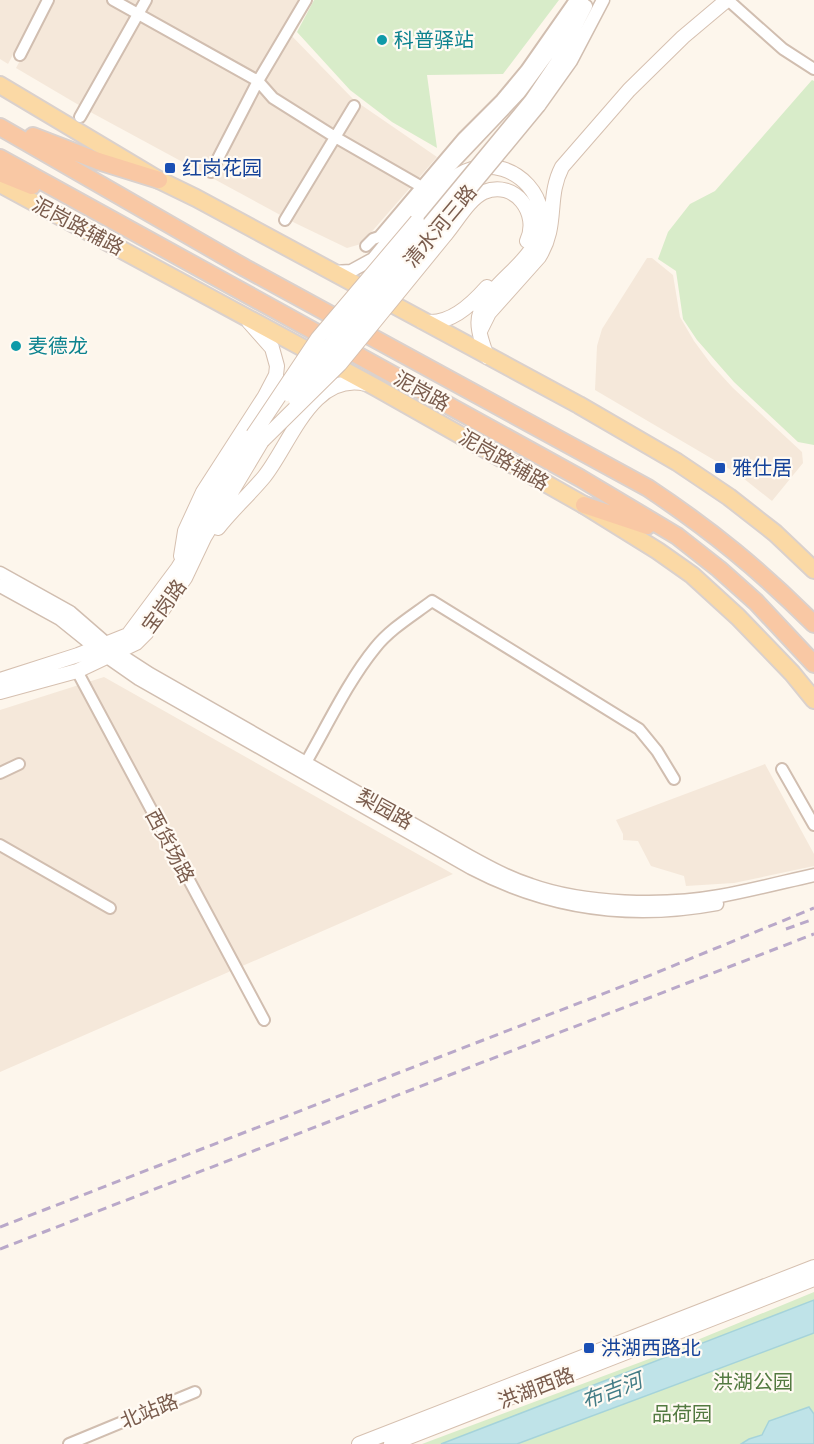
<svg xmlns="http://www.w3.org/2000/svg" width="814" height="1444" font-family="'Public Sans','Noto Sans SC',sans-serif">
  <rect width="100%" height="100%" fill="#fdf6ec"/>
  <path fill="#f5e8da" d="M0,0h42l-34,64 -8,-5z
    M52,0h248l-15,29 69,71 83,57 -76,87 -14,4 -52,-25 -201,-109 -78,-46z
    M647,258h5l21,17 7,42 14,24 17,23 22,24 69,64 1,11 -31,38 -34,-27 -143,-84 2,-44 5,-17z
    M104,677l349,197 -453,198v-362z
    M765,764l49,90v12l-80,17 -48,3 -2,-10 -33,-10 -13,-25 -15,-1v-6l-7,-14z"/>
  <path fill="#d8ecc9" d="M314,0h245l-56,74 -76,1 10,73 -45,-26 -42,-32 -53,-58z
    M812,80l2,1v364l-16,-3 -64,-60 -37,-42 -14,-21 -7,-48 -18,-12 10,-27 22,-28 25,-13z
    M814,1292v152h-392l251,-94z"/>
  <path fill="#bfe3e8" stroke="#a5d3da" stroke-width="1.5" d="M814,1300v33l-297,111h-76z
    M809,1407l5,7v30h-73l8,-5 13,-4 7,-14z"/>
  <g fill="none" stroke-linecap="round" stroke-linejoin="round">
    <g stroke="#d1beb0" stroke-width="14">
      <path id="minor" d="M113,0l145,81 15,17 62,39 87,50
        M728,0l55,49 31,20
        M20,55l28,-55
        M80,117l66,-117
        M211,172l47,-91 48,-81
        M285,220l69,-114
        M366,246l7,-7 6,-2 84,-99 38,-38 25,-30 49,-70
        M77,671l187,349
        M305,764c21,-36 43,-83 70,-116 15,-19 37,-32 57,-47l207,128 18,22 17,28
        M782,769l32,56
        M0,773l19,-9
        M0,845l110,63
        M69,1444l126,-52"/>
    </g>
    <g stroke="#d1beb0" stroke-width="15">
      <path id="tertiary" d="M531,100l29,-43 26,-51
        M539,106l32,-45 32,-61
        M333,272l18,-1 22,-12 75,-91 71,-75 36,-49 27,-44
        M0,573l70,39 46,40 34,22 319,182c20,11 40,22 62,29 53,19 133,21 189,11 32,-6 63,-14 94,-21
        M0,586l60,33 46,37 33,23 332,189c78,41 160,52 246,36"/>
    </g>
    <g stroke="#d6c0b0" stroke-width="16">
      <path id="secondary" d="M417,221c15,-19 30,-45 55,-52 43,-13 85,32 64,73 -13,26 -48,44 -56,71 -5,13 3,31 7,44
        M446,234c11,-13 23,-35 38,-42 31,-13 56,22 43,49
        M422,321c26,6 49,-16 65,-34
        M480,331l9,-18 50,-56c20,-32 7,-59 23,-90l67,-77 54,-53 44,-37
        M218,528c14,-18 31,-33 46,-51 26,-32 48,-106 102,-93
        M181,556l4,-25 18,-39 62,-96 11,-21 1,-9 -5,-18 -23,-26
        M0,680l78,-25 50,-20 50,-67 14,-23 18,-42 43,-68
        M0,692l77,-21 59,-28 11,-11 38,-54 19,-40 58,-97
        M359,1444l455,-177
        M391,1444l423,-165"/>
    </g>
    <g stroke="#dad1cd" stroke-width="20">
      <path id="primary" d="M0,85l159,95 37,18 383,207 98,57 52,35 46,36 39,37
        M0,184l377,204 207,117 74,46 34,24 46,42 54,56 22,27"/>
    </g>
    <g stroke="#dad1cd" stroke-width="20">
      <path id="trunk" d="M0,127l245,141 403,220c63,42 112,82 166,136
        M33,136l65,25 61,19
        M0,158l580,320 97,58 42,33 37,33 58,62
        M0,173l32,13
        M584,505l63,21"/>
    </g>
    <use href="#minor" stroke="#fff" stroke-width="10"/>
    <use href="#tertiary" stroke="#fff" stroke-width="12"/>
    <use href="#secondary" stroke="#fff" stroke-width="14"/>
    <use href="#primary" stroke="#fbd9a5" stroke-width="16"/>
    <use href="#trunk" stroke="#f9c8a4" stroke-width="16"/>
    <path stroke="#b9a8c9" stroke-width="3" stroke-dasharray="9 6" stroke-linecap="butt" d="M786,929l28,-10
      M0,1227l636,-246 178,-73
      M0,1249l814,-315"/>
    <g stroke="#d1beb0" stroke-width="15" stroke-linecap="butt">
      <path id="tertiary-bridge" d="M287,395l244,-295
        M295,401l244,-295"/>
    </g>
    <g stroke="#d6c0b0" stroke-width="16" stroke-linecap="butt">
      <path id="secondary-bridge" d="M253,435l65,-97 99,-117
        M262,441l78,-77 106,-130"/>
    </g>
    <use href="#tertiary-bridge" stroke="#fff" stroke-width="12"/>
    <use href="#secondary-bridge" stroke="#fff" stroke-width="14"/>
  </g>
  <g fill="#0f9aa8" stroke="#fffaf3" stroke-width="2">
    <circle cx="382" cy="40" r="6"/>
    <circle cx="16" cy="346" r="6"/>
  </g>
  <g fill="#1a4fb4" stroke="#fffaf3" stroke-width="2">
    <rect x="164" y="162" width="12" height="12" rx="3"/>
    <rect x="714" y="462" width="12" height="12" rx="3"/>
    <rect x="583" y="1342" width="12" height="12" rx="3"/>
  </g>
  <g text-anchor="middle" stroke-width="4.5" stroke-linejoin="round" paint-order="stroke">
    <g font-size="20" fill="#0d838f" stroke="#fffaf3" text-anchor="start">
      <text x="394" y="47">科普驿站</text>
      <text x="28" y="353">麦德龙</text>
    </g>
    <g font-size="20" fill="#164399" stroke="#fffaf3" text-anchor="start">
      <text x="182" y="175">红岗花园</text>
      <text x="732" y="475">雅仕居</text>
      <text x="601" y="1355">洪湖西路北</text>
    </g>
    <g font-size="20" fill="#7a5c4d" stroke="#fffaf3">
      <text transform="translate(78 226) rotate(28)" y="7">泥岗路辅路</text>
      <text transform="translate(440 226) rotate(-50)" y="7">清水河三路</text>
      <text transform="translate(422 391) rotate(29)" y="7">泥岗路</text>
      <text transform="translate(504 460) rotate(30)" y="7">泥岗路辅路</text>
      <text transform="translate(164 606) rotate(-54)" y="7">宝岗路</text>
      <text transform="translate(385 809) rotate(29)" y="7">梨园路</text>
      <text transform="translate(170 846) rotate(62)" y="7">西货场路</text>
      <text transform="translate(536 1388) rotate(-21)" y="7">洪湖西路</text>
      <text transform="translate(149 1411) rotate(-22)" y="7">北站路</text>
    </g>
    <g font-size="20" fill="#537a41" stroke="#fffaf3">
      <text x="753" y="1389">洪湖公园</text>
      <text x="682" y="1421">品荷园</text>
    </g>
    <g font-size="21" font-style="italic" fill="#437c86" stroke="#fffaf3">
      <text transform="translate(612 1391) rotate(-21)" y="7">布吉河</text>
    </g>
  </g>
</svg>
